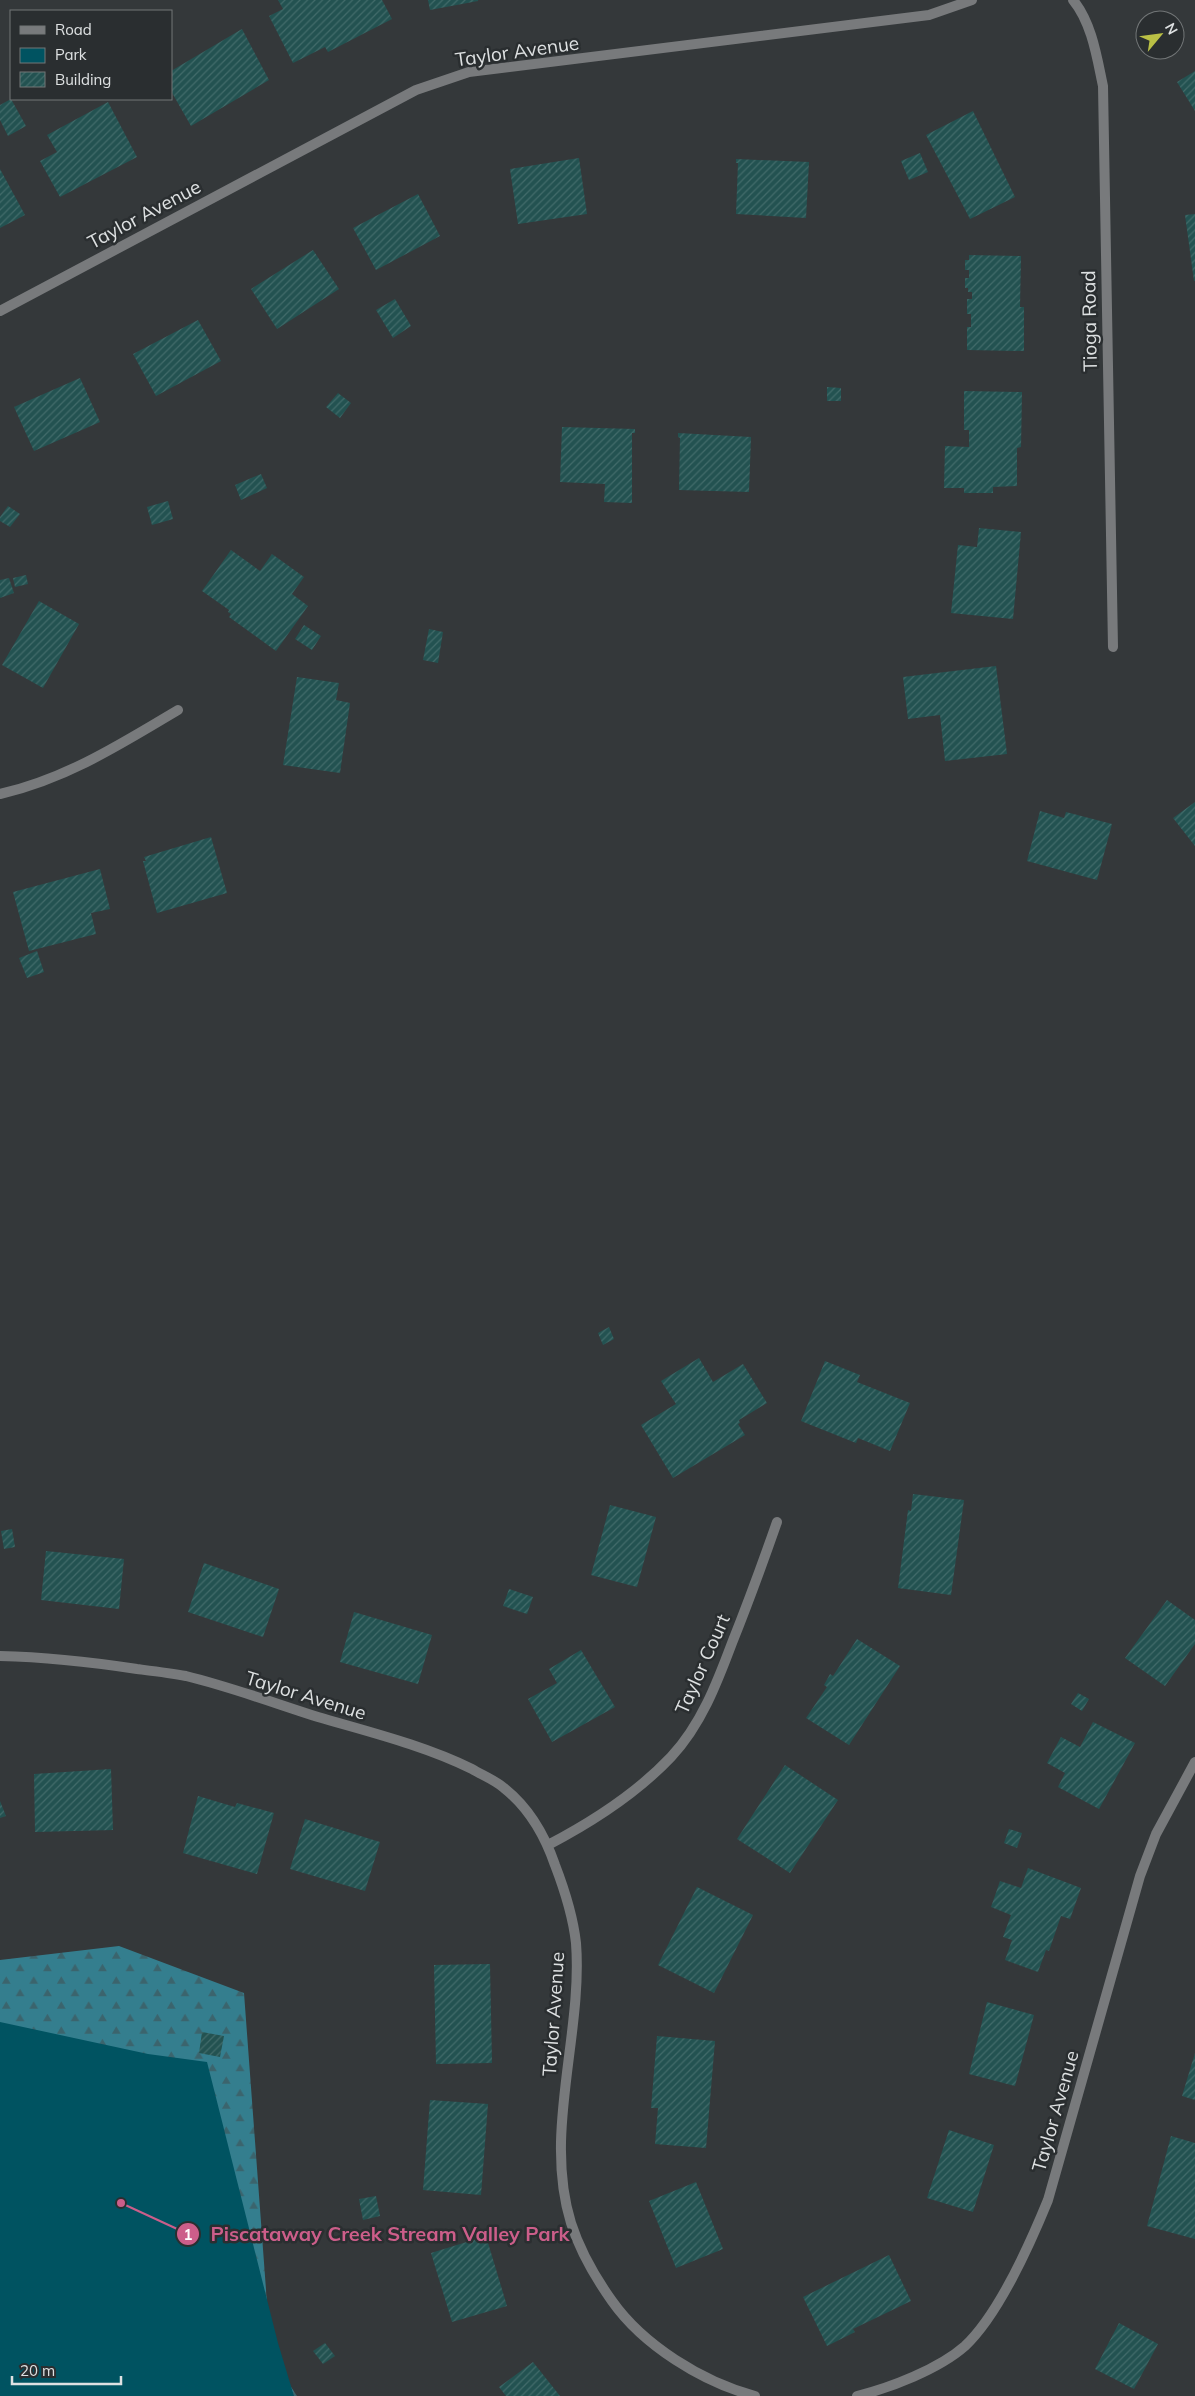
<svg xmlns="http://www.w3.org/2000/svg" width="1195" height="2396" font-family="Mulish,sans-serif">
  <defs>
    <pattern id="forest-firs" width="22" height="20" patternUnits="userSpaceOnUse" patternTransform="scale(1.25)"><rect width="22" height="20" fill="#347e8e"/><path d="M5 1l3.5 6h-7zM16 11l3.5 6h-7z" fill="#3b646d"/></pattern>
    <pattern id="building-hatch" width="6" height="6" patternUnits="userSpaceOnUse" patternTransform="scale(1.25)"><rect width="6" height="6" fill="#235251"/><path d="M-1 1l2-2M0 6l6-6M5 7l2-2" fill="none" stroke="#426b6a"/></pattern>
  </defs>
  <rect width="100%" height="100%" fill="#34383a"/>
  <path fill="url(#forest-firs)" d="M119,1946l125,47 27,364 26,39h-297v-436z"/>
  <path fill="#005361" d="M0,2022l148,32 59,8 71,281 16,53h-294z"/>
  <path fill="url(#building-hatch)" d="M278,0h104l10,19 -64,33 -3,-5 -32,16 -24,-47 14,-7z
    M428,0h50v1l-48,9z
    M242,29l27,51 -78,46 -20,-35v-20z
    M1195,71v40l-18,-29z
    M11,99l15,27 -18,10 -8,-16v-15z
    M108,102l29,55 -77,40 -20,-36 17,-9 -10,-17z
    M973,111l42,86 -45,22 -44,-84z
    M920,153l8,19 -19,8 -8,-19z
    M579,158l8,56 -69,10 -8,-55z
    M736,159l73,3 -3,56 -70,-4 2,-51h-2z
    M0,169l25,46 -25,13z
    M418,194l22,42 -64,34 -23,-42z
    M1195,214v67h-1l-9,-66z
    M313,250l26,39 -62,40 -26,-40z
    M969,255l52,1 -1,51h4v44l-57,-1v-23h4v-13h-4v-15h5v-7h-4v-4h-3v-10h4v-8h-4v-10h4z
    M395,299l16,27 -18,12 -17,-28z
    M198,320l23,41 -65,35 -23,-42z
    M80,378l20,44 -66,29 -20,-44z
    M827,387l14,1v13h-14z
    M964,391l58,1 -1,55 -4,1v38l-24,1v6h-29v-5h-20l1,-42 24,1v-17h-5z
    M338,393l13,10 -11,15 -14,-11z
    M562,427l73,2v4h-3v70l-28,-1 1,-18 -45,-2z
    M678,433l73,4 -2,55 -70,-2 1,-52 -2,-1z
    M261,474l6,14 -26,12 -6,-15z
    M168,501l5,18 -21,6 -5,-18z
    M8,506l12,8 -10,13 -10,-6v-4z
    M979,528l42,4 -8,87 -62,-6 7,-68 19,2z
    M231,550l29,21 12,-17 32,23 -12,17 16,12 -32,45 -47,-34 2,-3 -3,-2 1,-2 -27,-19z
    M26,575l2,9 -13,3 -2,-9z
    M9,578l5,15 -14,5v-18z
    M39,601l40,23 -36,64 -41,-23z
    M304,625l17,11 -9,14 -17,-11z
    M429,629l14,3 -5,31 -15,-3z
    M996,666l11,88 -62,7 -5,-46 -32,4 -5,-42z
    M297,677l42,6 -3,17 14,3 -10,70 -57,-8z
    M1195,802v44l-22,-28z
    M1040,811l24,7 2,-6 46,12 -15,56 -70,-19z
    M211,837l16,56 -70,20 -14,-52h3l-2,-4z
    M100,869l10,40 -19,4 5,21 -67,17 -16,-59z
    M37,951l7,21 -17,6 -8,-20z
    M609,1327l5,12 -11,6 -5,-12z
    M699,1358l14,24 30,-18 24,39 -28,17 1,3 -2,1 7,11 -72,43 -32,-53 35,-21 -15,-23z
    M825,1361l35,14 -3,7 53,21 -20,48 -32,-13 -2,5 -55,-22z
    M913,1494l51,6 -13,95 -53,-7 10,-78 3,1z
    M610,1505l46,12 -19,70 -46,-12z
    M12,1529l3,18 -11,2 -3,-18z
    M46,1551l78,8 -5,50 -78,-9z
    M204,1563l75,26 -16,48 -75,-25z
    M509,1589l24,8 -6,17 -24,-8z
    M1167,1600l28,20v24l-30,42 -40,-28z
    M354,1612l78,23 -14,49 -78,-22z
    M857,1639l43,27 -51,79 -43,-27 21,-31 -3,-2 6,-11 3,2z
    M581,1650l34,57 -63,35 -24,-43 29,-16 -8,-14z
    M1078,1693l11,6 -7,12 -11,-7z
    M1093,1722l42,21 -36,66 -41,-22 7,-14 -18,-10 14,-26 19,10z
    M785,1765l53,35 -48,73 -53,-34z
    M111,1769l2,61 -78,2 -1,-58z
    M198,1796l37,11 2,-4 37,10 -17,61 -74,-21z
    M0,1801l6,15 -6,2z
    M305,1819l75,23 -15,49 -75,-22z
    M1009,1829l13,4 -5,15 -13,-5z
    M1028,1868l53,20 -11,31 -9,-3 -12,35 -3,-1 -8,22 -33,-12 7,-20 -9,-3 8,-22 -20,-8 9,-26 21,7z
    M697,1887l56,28 -39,78 -56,-28z
    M490,1964l2,99 -56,1 -2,-99z
    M987,2002l47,13 -19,71 -46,-12z
    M202,2032l22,4 -4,21 -21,-4z
    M657,2036l58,5 -9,107 -51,-4 3,-36h-7z
    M1195,2053v47l-13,-4z
    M430,2100l58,4 -7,91 -58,-5z
    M949,2130l45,15 -21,67 -46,-14z
    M1171,2136l24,7v96l-48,-13z
    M696,2182l27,67 -47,19 -27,-67z
    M376,2196l4,20 -17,4 -4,-21z
    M486,2236l21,70 -55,16 -21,-69z
    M889,2255l22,46 -58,28 2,3 -28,14 -24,-49z
    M1119,2323l39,21 -24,45 -39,-20z
    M325,2343l10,13 -12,8 -10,-13z
    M533,2362l27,34h-54l-7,-9z"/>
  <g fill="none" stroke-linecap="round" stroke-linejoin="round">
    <path stroke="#787a7c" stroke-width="10" d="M1073,0c19,23 24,58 30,86l10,561
      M0,311l416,-221 53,-18 460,-57 43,-15
      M0,794c66,-15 121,-50 178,-84
      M0,1656c46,1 91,6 137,13 16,2 33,4 49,7 45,11 88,27 132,41 51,15 105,28 154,52 10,6 23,11 32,19 24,19 41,48 51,77 10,26 18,51 21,78 7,91 -33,190 -5,280 9,28 24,54 41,78 31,44 90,81 143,95
      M548,1845c44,-23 89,-52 123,-88 30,-32 46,-74 61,-114 16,-40 31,-81 45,-121
      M857,2396c33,-8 82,-27 108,-50 34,-32 65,-102 83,-146l92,-324 16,-42 39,-72"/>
  </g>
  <g text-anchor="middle" stroke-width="5" stroke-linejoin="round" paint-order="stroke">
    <g font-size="19" fill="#dee1e2" stroke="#2a2e30">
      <text transform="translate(517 51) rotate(-8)" y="7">Taylor Avenue</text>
      <text transform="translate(144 214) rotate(-28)" y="7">Taylor Avenue</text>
      <text transform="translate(1089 321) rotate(-91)" y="7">Tioga Road</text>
      <text transform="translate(702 1664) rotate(-66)" y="7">Taylor Court</text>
      <text transform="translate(306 1695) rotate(17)" y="7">Taylor Avenue</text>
      <text transform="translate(553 2014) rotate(-86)" y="7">Taylor Avenue</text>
      <text transform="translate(1055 2111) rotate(-74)" y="7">Taylor Avenue</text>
    </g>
  </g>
  <path fill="none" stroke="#cc5e8a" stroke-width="2" d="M121 2203L188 2234"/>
  <g fill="#cc5e8a" stroke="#2a2e30" stroke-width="2">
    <circle cx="121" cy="2203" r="5"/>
    <circle cx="188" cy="2234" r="12"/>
  </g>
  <g font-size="15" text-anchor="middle" font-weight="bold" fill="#fff">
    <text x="188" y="2240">1</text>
  </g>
  <g font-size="20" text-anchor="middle" font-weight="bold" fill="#cc5e8a" stroke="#2a2e30" stroke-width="5" stroke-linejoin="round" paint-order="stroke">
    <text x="390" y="2241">Piscataway Creek Stream Valley Park</text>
  </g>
  <rect x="10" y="10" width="162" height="90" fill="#2a2e30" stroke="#727677"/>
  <rect x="20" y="26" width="25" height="8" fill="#787a7c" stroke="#727677"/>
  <text x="55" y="35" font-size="15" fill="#dee1e2">Road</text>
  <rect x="20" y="48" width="25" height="15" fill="#005361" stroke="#727677"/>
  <text x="55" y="60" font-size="15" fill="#dee1e2">Park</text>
  <rect x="20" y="72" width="25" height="15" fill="url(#building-hatch)" stroke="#727677"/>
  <text x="55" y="85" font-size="15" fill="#dee1e2">Building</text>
  <g transform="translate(1160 35) rotate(61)"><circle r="24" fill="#2a2e30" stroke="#727677"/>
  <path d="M0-4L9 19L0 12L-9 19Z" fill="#bac045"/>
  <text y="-8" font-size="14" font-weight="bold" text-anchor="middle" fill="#dee1e2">N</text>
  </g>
  <path d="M12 2376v8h109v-8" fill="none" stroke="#dee1e2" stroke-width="2.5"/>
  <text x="20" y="2376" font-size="15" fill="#dee1e2" stroke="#2a2e30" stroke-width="4" paint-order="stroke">20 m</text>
</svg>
